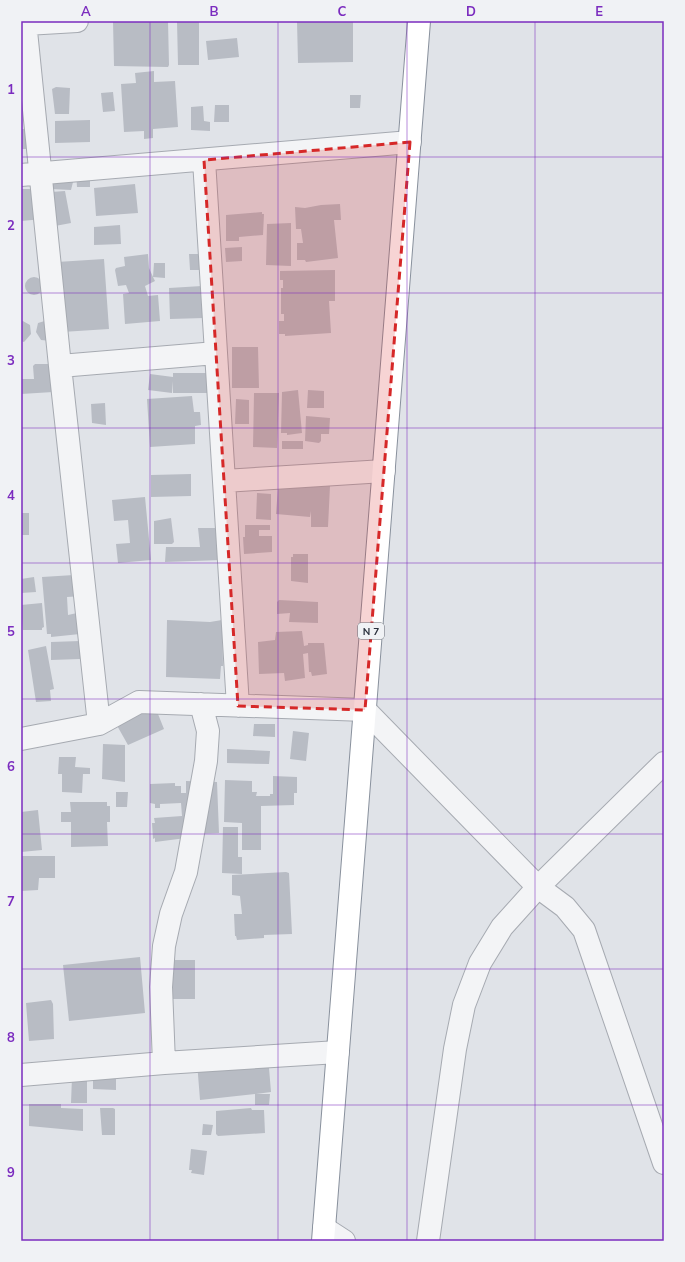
<svg xmlns="http://www.w3.org/2000/svg" width="685" height="1262" font-family="Mulish,sans-serif">
  <rect width="100%" height="100%" fill="#e0e3e8"/>
  <path fill="#b8bcc4" d="M113,21h55l1,44 -1,2 -54,-1z
    M177,21h22v44h-21z
    M297,21h56v41l-55,1z
    M237,38l2,19 -31,3 -2,-19z
    M154,71v11l21,-1 3,46 -25,2v9l-9,1v-8l-20,1 -3,-48 15,-1 -1,-10z
    M56,87l14,1 -1,26h-14l-3,-25z
    M113,92l2,19 -12,1 -2,-19z
    M350,95h11l-1,13h-10z
    M215,105h14v17h-15z
    M203,106l1,15 6,1v9l-19,-1v-23z
    M90,120v22l-35,1v-22z
    M21,129h4l2,20h-6z
    M90,171v16h-13l-1,-15z
    M51,173l23,5 -3,12 -20,-1z
    M135,184l3,29 -42,3 -2,-28z
    M21,189h22v30l-22,2z
    M65,191l6,32 -16,3 -4,-34z
    M340,204l1,16h-7l4,38 -32,4 -1,-2h-8v-17h6l-2,-14h-5l-1,-22 10,1 16,-3z
    M262,212v2h2l-1,21 -24,2v4h-13v-26z
    M291,223v43l-25,-1 1,-41z
    M120,225l1,19 -27,1v-18z
    M242,247v14l-16,1 -1,-14z
    M148,254l1,14 4,9 1,-14h11v15l-12,-1 2,4 -10,5 3,10 10,-1 2,26 -35,3 -2,-30 6,-1 -3,-8 -8,1 -3,-16 1,-2 9,-2 -1,-9z
    M189,254h18v16h-17z
    M104,259l5,70 -47,3 -5,-70z
    M335,270v31h-6l2,32 -46,3v-2h-6v-13h5v-7h-3v-26h2v-8h-3v-9z
    M25 286a9 9 0 1 1 18 0a9 9 0 1 1-18 0Z
    M202,286l2,32 -34,1 -1,-31z
    M21,320l9,5 1,9 -7,8 -3,-1z
    M48,320l3,21 -10,-1 -5,-8 2,-9z
    M232,347h26l1,41h-27z
    M35,364h18v28l-32,2v-15h13l-1,-13z
    M173,373h38v20h-38v-12l-1,12 -24,-3 2,-16 23,3z
    M298,390l4,43 -15,2v-2h-6l1,-41z
    M308,390l16,1v17h-17z
    M254,393h25l-2,55 -24,-1z
    M192,396l2,16h6l1,13 -6,1v18l-45,3 -3,-48z
    M236,399l13,1v24h-14z
    M105,403l1,22 -14,-2 -1,-19z
    M306,416l24,2 -1,16h-8v7l-2,2 -14,-2z
    M282,441h21v8h-21z
    M191,474v22l-40,1v-22z
    M313,485v2l17,-1 -2,41h-17v-16l-1,6 -34,-3 2,-27z
    M257,493l14,1v26l-15,-1z
    M145,497l6,63 -33,3 -2,-19 14,-1 -2,-23 -14,1 -2,-21z
    M21,513h8v22h-8z
    M171,518l3,24 -2,2h-18v-23z
    M245,525h25v5h-11v6h13v16l-28,2 -1,-17h2z
    M198,528h23v32l-56,2 1,-15h34z
    M293,554h15v29l-17,-2v-24h2z
    M74,575l9,21 -16,1 1,18 9,-2 3,21 -29,3v-3h-4l-5,-57z
    M34,577l2,15 -15,1v-14z
    M279,600l39,2v21l-29,-1 1,-9 -13,1v-12z
    M42,603l2,24 -2,1v2h-19l-2,-25z
    M167,620l43,2 12,-2 1,46h-2l-1,13 -54,-2z
    M302,631l2,15 4,-1v-2h16l3,31 -15,2 -1,-4h-2l-1,-19 -5,1 2,24 -20,3 -1,-8 -25,1 -1,-32 17,-2 1,-8z
    M80,641v18l-29,1v-18z
    M46,646l8,43 -4,1 1,11 -15,1 -8,-52z
    M154,704l10,25 -36,16 -13,-23z
    M254,724h21v13l-22,-1z
    M293,731l16,2 -3,28 -16,-2z
    M103,744l22,1v37l-23,-3z
    M227,749l43,2 -1,13 -42,-1z
    M59,757h17l-1,10 15,1v6h-7l-1,19 -20,-1v-18h-4z
    M273,776l24,1v16h-3v12l-33,1v44h-19v-27l-18,-1 1,-42 27,1v11h5l-1,4h14v-2h3z
    M186,781l31,1 2,51 -25,1 -8,4 -31,4v-4l-2,1 -1,-16h3l-1,-5 28,-2 -1,-13 -21,1v4h-5v-4l-5,-1v-19l25,-1v3h6v7h5z
    M116,792h12l-1,15h-11z
    M70,802h37v4h3v16h-3l1,24 -37,1v-25h-10v-10h10z
    M38,810l4,40 -21,2v-40z
    M223,827h15v30h4v17l-20,-1z
    M21,856h34v22h-16l-1,12 -17,1z
    M286,872l3,1 3,61 -28,1v3l-27,2 -1,-4h-1l-1,-22h8l-2,-18 -8,-1v-20z
    M140,957l5,56 -76,8 -6,-56z
    M169,960h26v39h-27z
    M51,1000l2,4 1,35 -25,2 -3,-38z
    M268,1056l3,36 -15,2h14l-1,11h-14v-11l-55,6 -3,-38z
    M93,1065l23,3v22l-23,-1z
    M72,1077h15v26h-16z
    M29,1104h32v4l22,1v22l-54,-5z
    M100,1108h13l2,1v26h-13z
    M251,1108l1,2h12l1,23 -47,3 -2,-2v-23z
    M203,1124l10,1 -2,10h-9z
    M191,1149l16,2 -3,24 -13,-2 1,-3h-3z"/>
  <g fill="none" stroke-linecap="round" stroke-linejoin="round">
    <g stroke="#a6aab1" stroke-width="24">
      <path id="minor" d="M25,21l35,345 39,358
        M26,24l51,-3
        M204,160l34,546
        M21,175l389,-33
        M60,366l156,-13
        M224,481l160,-10
        M21,739l78,-15 40,-22 226,8 173,177 27,20 19,23 80,233
        M164,1063l-3,-76 3,-41 7,-32 15,-42 20,-111 2,-30 -7,-27
        M21,1075l143,-12 174,-11
        M324,1228l20,13
        M428,1241l27,-192 9,-44 16,-42 22,-36 36,-40 126,-124"/>
    </g>
    <g stroke="#89919d" stroke-width="24">
      <path id="highway" d="M323,1241l96,-1220"/>
    </g>
    <use href="#minor" stroke="#f3f4f6" stroke-width="22"/>
    <use href="#highway" stroke="#fff" stroke-width="22"/>
  </g>
  <path fill="#d62828" fill-opacity="0.2" stroke="#d62828" stroke-width="3" stroke-dasharray="8 5" stroke-linejoin="round" d="M410,142l-45,568 -127,-4 -34,-546z"/>
  <path fill="none" stroke="#7b2cbf" stroke-width="1" stroke-opacity="0.55" d="M150,21v1220M278,21v1220M407,21v1220M535,21v1220M21,157h643M21,293h643M21,428h643M21,563h643M21,699h643M21,834h643M21,969h643M21,1105h643"/>
  <g text-anchor="middle" stroke-width="3.5" stroke-linejoin="round" paint-order="stroke">
    <rect fill="#f0f2f5" stroke="#666b74" stroke-width="1" x="358" y="623" width="26" height="16" rx="3"/>
    <g font-size="10" font-weight="bold" fill="#2b313d">
      <text x="371" y="635">N 7</text>
    </g>
  </g>
  <rect width="685" height="1262" fill="none" stroke="#f0f2f5" stroke-width="44"/>
  <rect x="22" y="22" width="641" height="1218" fill="none" stroke="#7b2cbf" stroke-width="1.5"/>
  <g font-size="13" text-anchor="middle" font-weight="bold" fill="#7b2cbf">
    <text x="86" y="16">A</text>
    <text x="214" y="16">B</text>
    <text x="342" y="16">C</text>
    <text x="471" y="16">D</text>
    <text x="599" y="16">E</text>
    <text x="11" y="94">1</text>
    <text x="11" y="230">2</text>
    <text x="11" y="365">3</text>
    <text x="11" y="500">4</text>
    <text x="11" y="636">5</text>
    <text x="11" y="771">6</text>
    <text x="11" y="906">7</text>
    <text x="11" y="1042">8</text>
    <text x="11" y="1177">9</text>
  </g>
</svg>
